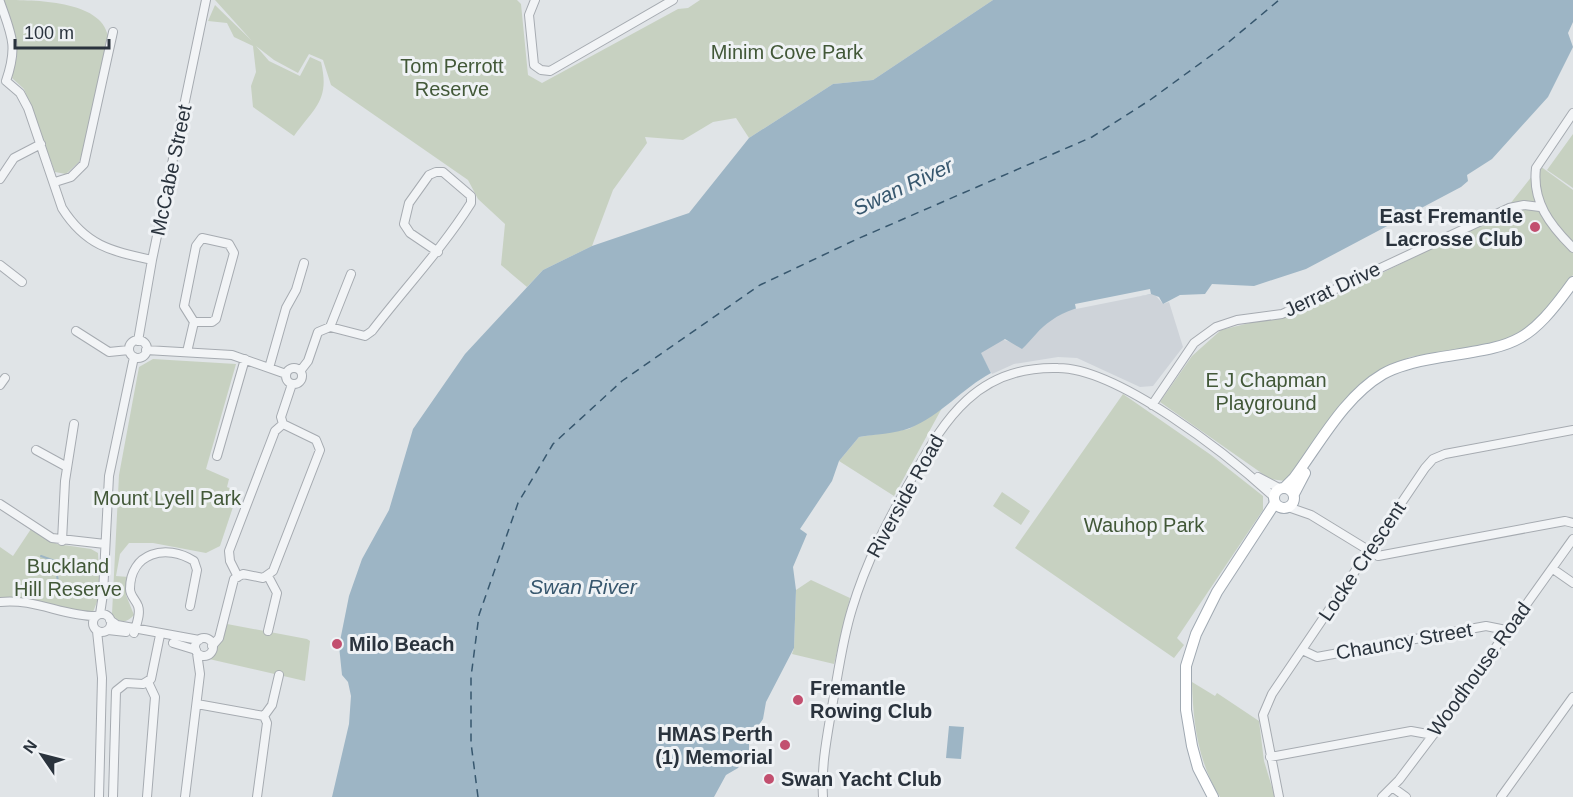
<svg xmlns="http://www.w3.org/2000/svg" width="1573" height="797" font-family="Arial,sans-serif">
  <rect width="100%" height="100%" fill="#e0e4e7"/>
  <path fill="#ced3d9" d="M1150,289l13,15 6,-2 14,45 -30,39 -13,1 -63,-29 -19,-1 -44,7 -22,10 -25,-44 48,13 13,-4 26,-22 13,-7z"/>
  <path fill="#c7d1c1" d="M3,0c31,0 98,0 105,36l-24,113 -5,13 -13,12 -11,-2 -31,-83 -12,-11 5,-23 -1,-17z
    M215,0h302l4,4 7,71 14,8 136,-74 10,-1 12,-8h293l-120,80 -40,4 -84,54 -13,-20 -23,4 -30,18 -38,-3 2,6 -34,47 -21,56 -49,24 -16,17 -26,-22 4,-41 -27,-25 -10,-19 -137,-95 -8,-25 -14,-6 -11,19 -24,-13 -18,-14 13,15 31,15 10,-19 11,5c9,38 -6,45 -27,74l-41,-29 -2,-21 5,-14 -3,-26 -19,-9 -7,-14 -19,-2 7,-16 37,36z
    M1573,134v54l-26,-18z
    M1540,166l33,24v85l-27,38 -30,22 -22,8 -84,14 -37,17 -20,17 -68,90 -15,-2 -110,-77 32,-46 29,-26 90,-22 191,-94z
    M153,359l83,5 -30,105 23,10 -2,8 11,5 -18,54 -14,7 -53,-10h-24l-9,11 -4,22 13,1 -3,18 8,20c-8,9 -16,8 -22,-1l7,-139 20,-108z
    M1123,394l88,61 52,41v14l-86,128 7,7 -10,13 -159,-110z
    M942,408l-48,88 -55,-35 20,-24 50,-8z
    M1002,492l28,19 -9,14 -28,-19z
    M31,529l26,15 34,5 7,4 2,41 -7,18c-32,1 -60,-16 -93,-14v-51l13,9z
    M811,580l39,18 -16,66 -42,-10 2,-6 2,-58z
    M227,624l80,15 3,2 -5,40 -96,-22 13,-19z
    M1192,682l23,14 2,-3 42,28 5,40 11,36h-55c-22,-35 -27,-74 -28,-115z"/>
  <path fill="#9db5c5" d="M993,0h580v22l-5,11 5,14 -25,50 -56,62 -25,16 1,6 -7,6 -155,82 -52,17 -42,-2 -7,10 -25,1 -17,9 -4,-7 -8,-3c-32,6 -74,8 -99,26 -13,8 -20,20 -30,29l-17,-10 -24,14 10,20c-28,15 -51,43 -81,55 -16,6 -35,6 -51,9l-20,24 -7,20 -32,48 7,5 -14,33 3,23 -2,58 -28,54 -3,17 -14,20v13l-11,16 -12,7 -12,22h-382l17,-73 2,-28 -3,-14 -6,-7 -3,-29 10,-50 13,-37 27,-49 24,-81 52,-75 78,-84 49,-24 97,-33 60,-75 84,-54 40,-4z
    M949,726l15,1 -3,32 -15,-1z"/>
  <path fill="#e0e4e7" d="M1150,289l1,5 -75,15 -1,-5z"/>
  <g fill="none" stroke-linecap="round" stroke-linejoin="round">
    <path stroke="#9db5c5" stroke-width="2" d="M41,556l14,5 3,21 5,2"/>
    <path stroke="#37576e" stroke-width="1.5" stroke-dasharray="8 6" stroke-linecap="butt" d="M478,797l-7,-54v-66l8,-62 39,-112 35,-59 69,-63 138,-96 95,-45 237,-103 58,-37 74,-54 55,-46"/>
    <g stroke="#a6abb1" stroke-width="10">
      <path id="minor" d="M535,0l-6,15 5,50 7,5 9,1 123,-71
        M0,2c12,34 18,44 6,79
        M6,81l14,12 8,15 34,100c24,38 49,43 90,52
        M1573,113l-37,55c-4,34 14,57 37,80
        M0,179l14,-21 27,-14
        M55,182l16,-5 13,-13 29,-132
        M202,238l27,6 5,9 -18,66 -4,3h-18l-10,-16 12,-60z
        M0,265l22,17
        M330,327l21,-53
        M76,331l33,21 20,-2
        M129 349a9 9 0 1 1 18 0a9 9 0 1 1-18 0Z
        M138,341l14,-81 54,-260
        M146,350l86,5 54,19
        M187,352l7,-30
        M286 376a8 8 0 1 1 16 0a8 8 0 1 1-16 0Z
        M269,368l17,-60 10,-18 8,-27
        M301,370l7,-9 10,-29 12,-5 35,9 7,-5c33,-43 70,-82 99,-128v-7l-28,-24h-7l-7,3 -20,28 -5,21 6,9 28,19
        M0,385l5,-7
        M1152,405l42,-62 22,-16 21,-7 45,-6 227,-106 15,-3 16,2
        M36,450l31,17
        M217,456l28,-97
        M1258,477l21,11
        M0,504l52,34 53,6
        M1288,507l23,8 67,41 187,-35 8,2
        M62,541l3,-60 9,-57
        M1553,569l20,14
        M238,577l-8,-16 -1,-10 46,-120 8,-7
        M0,602c34,-4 63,14 95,14
        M93 623a9 9 0 1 1 18 0a9 9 0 1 1-18 0Z
        M100,614l3,-20 6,-118 25,-119
        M110,620l7,5 82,15
        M108,630l18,2
        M97,631l5,47 -3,119
        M268,631l9,-38 -9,-17
        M134,633c2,-8 7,-19 4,-27 -2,-6 -8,-10 -8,-17 0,-36 36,-46 64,-28l3,9 -7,36
        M195 647a9 9 0 1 1 18 0a9 9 0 1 1-18 0Z
        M173,643l23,7
        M212,646l7,-8 15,-59 9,-5 20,4 10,-7 47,-121 -4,-10 -33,-16 -2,-7 11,-33
        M1302,650l15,7 169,-31 20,4
        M197,704l67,12 3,7 -10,74
        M264,716l8,-11 7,-30
        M1270,757l141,-26 22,4
        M1392,787l14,10
        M113,797l3,-106 10,-8 17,1 8,-5 9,-44
        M147,797l8,-100 -7,-15
        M185,797l15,-123 -3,-21
        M823,797c-2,-31 4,-60 9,-90 6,-32 10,-66 20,-98 14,-47 36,-89 60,-131 16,-28 31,-56 55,-78 25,-23 57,-33 91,-32 60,0 170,87 215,128
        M1279,797l-16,-82 9,-21 153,-226 8,-9 12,-5 128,-24
        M1382,797l17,-17 34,-45 140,-196
        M1501,797l72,-100"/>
    </g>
    <g stroke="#a0a9b2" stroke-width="12">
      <path id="major" d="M1285,487l9,-9c26,-35 50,-81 89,-104 16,-9 35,-13 53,-16 77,-13 89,-9 137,-76
        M1274 498a10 10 0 1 1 20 0a10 10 0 1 1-20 0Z
        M1294,494l11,-21
        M1213,797l-15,-29 -6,-22 -6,-36v-44l10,-32 21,-42 58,-89"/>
    </g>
    <use href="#minor" stroke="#f2f4f6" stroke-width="8"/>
    <use href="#major" stroke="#fff" stroke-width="10"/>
  </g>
  <g fill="#c24f6f" stroke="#eff2f5" stroke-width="2">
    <circle cx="1535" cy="227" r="6"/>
    <circle cx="337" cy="644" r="6"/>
    <circle cx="798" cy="700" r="6"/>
    <circle cx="785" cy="745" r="6"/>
    <circle cx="769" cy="779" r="6"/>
  </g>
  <g text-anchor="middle" stroke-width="6" stroke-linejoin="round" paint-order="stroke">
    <g font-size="20" fill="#425838" stroke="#eff2f5">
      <text x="787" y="59">Minim Cove Park</text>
      <text x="452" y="73">Tom Perrott<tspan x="452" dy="23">Reserve</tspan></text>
      <text x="1266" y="387">E J Chapman<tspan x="1266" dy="23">Playground</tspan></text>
      <text x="167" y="505">Mount Lyell Park</text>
      <text x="1144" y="532">Wauhop Park</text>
      <text x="68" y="573">Buckland<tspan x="68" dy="23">Hill Reserve</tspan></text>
    </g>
    <g font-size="20" fill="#2a333d" stroke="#eff2f5">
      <text transform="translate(171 170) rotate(-78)" y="7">McCabe Street</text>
      <text transform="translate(1332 289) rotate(-25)" y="7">Jerrat Drive</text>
      <text transform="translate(905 496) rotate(-61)" y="7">Riverside Road</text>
      <text transform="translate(1362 561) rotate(-56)" y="7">Locke Crescent</text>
      <text transform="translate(1404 641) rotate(-10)" y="7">Chauncy Street</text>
      <text transform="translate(1479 669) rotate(-54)" y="7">Woodhouse Road</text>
    </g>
    <g font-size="20" font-weight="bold" fill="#2a333d" stroke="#eff2f5" text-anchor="start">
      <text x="1523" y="223" text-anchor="end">East Fremantle<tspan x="1523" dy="23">Lacrosse Club</tspan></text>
      <text x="349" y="651">Milo Beach</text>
      <text x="810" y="695">Fremantle<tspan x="810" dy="23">Rowing Club</tspan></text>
      <text x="773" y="741" text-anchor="end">HMAS Perth<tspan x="773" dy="23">(1) Memorial</tspan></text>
      <text x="781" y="786">Swan Yacht Club</text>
    </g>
    <g font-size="21" font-style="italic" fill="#37576e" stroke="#eff2f5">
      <text transform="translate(903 187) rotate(-25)" y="7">Swan River</text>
      <text x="583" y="594">Swan River</text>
    </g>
  </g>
  <g transform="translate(42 755) rotate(305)" stroke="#eff2f5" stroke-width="4.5" paint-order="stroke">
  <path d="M0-4.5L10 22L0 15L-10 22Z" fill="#2a333d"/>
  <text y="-9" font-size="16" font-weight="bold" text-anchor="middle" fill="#2a333d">N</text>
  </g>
  <path d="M15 39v9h94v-9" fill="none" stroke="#2a333d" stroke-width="3"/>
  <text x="24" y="39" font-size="18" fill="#2a333d" stroke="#eff2f5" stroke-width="4.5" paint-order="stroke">100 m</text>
</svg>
